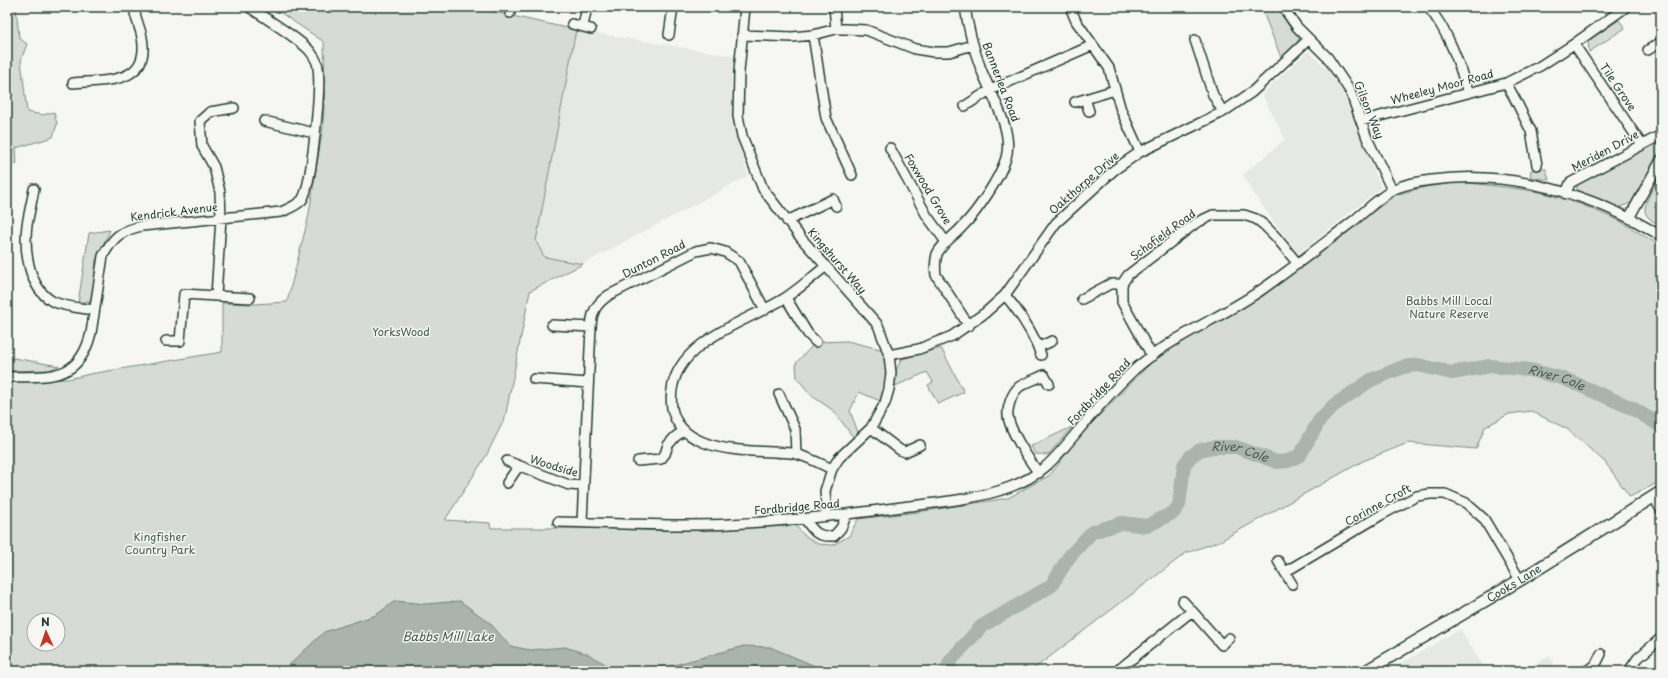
<svg xmlns="http://www.w3.org/2000/svg" width="1668" height="678" font-family="'Playpen Sans',sans-serif">
  <rect width="100%" height="100%" fill="#f6f6f2"/>
  <filter id="ink" filterUnits="userSpaceOnUse"><feTurbulence type="fractalNoise" baseFrequency=".025" numOctaves="2"/><feDisplacementMap in="SourceGraphic" scale="8" xChannelSelector="R" yChannelSelector="G"/><feConvolveMatrix kernelMatrix="1 2 1 2 8 2 1 2 1" color-interpolation-filters="sRGB"/></filter>
  <g filter="url(#ink)">
    <path fill="#e6e8e4" d="M576,30l158,26 -3,38 5,40 12,42 -165,88 -39,-7 -8,-16z
      M1308,51l19,18 15,21 39,98 -83,66 -40,-54 -15,-25 42,-36 -23,-45z
      M1460,629l26,42h-100l30,-16z
      M1550,656l8,15h-36z"/>
    <path fill="#d6dbd6" stroke="#7a8c85" fill-rule="evenodd" d="M7,7h9l3,31 8,6 -6,16 6,52 16,3 11,-3 3,12 -4,13 -37,11 1,15 -10,5z
      M272,7h199l105,23 -40,211 8,16 39,7 -53,27 -25,127 -19,38 -41,64 45,3 1,5h249l55,-3 9,10 14,9 15,1 16,-9 9,-17 60,-7 90,-14 42,-23 32,-42 72,-73 26,-19 83,-45 132,-101 30,-8 35,-5 45,5 35,5 40,12 40,17 41,25v235l-31,16 -25,-35 -38,-33 -36,-18 -22,3 -24,13 -9,22 -68,-6 -45,18 -143,80 -34,12 -155,118h-1024v-289l61,-3 22,-5 132,-22v-49l32,1 33,-2 21,-83 15,-92 2,-40 -1,-45zM34,620h24v24h-24z
      M1261,7h17l11,19 10,12 -2,6 -15,16z
      M1619,20l6,8 -36,24 -1,-11z
      M1661,140v9l-30,54 -14,5 -41,-17 2,-9 62,-33z
      M1546,169l3,11 -19,-3 1,-7z
      M1661,175v20l-7,12 7,4v15c-4,-3 -10,-5 -13,-9 -10,-9 8,-33 13,-42z
      M110,230l-14,30 -3,35 -4,6 -11,2 11,-70z
      M847,341l37,9 5,5 -4,48 -26,-11 -9,19 8,21 -5,5 -19,-26 -22,-15 -15,-18 -1,-15 20,-21z
      M941,348l23,44 -26,12 -10,-19 5,-3 -6,-10 -34,15 2,-15 7,-13z
      M14,358l45,8 -10,4 -42,1v-11z
      M1072,427l-24,28 -13,-1 -4,-8z"/>
    <path fill="#aab3ae" stroke="#72847d" d="M395,601l31,3 34,-3 30,22 20,23 20,4 35,-3 23,7 27,16 23,-3h29l77,-21 26,1 57,24h-544l41,-39 52,-17z"/>
    <g fill="none" stroke-linecap="round" stroke-linejoin="round">
      <path stroke="#aab3ae" stroke-width="14" id="s1" d="M946,671l5,-11 31,-34 69,-40 18,-29 23,-25 30,-9 25,3 27,-14 5,-7 5,-40 7,-9 9,-6 13,-3h23l41,15 11,-1 12,-6 19,-34 14,-15 38,-26 32,-13 15,-2 34,8 38,-7 40,4 35,9 30,13 37,16 29,18"/>
      <g stroke="#1f3d34" stroke-width="12">
        <path id="minor" d="M745,7l-6,65 -1,44 4,20 21,53 38,49 77,87 11,30 2,18 -2,16 -4,14 -14,25 -32,30 -7,11 -7,22 2,25
          M834,7l2,22
          M965,7c3,21 9,43 16,62 10,26 33,61 25,89 -6,20 -29,54 -44,69 -8,9 -20,16 -25,27 -2,7 -2,14 -1,21l33,51
          M1070,7l6,14 33,47 12,42 19,42
          M1285,7l2,6 10,14 31,31 22,33 17,47 25,52
          M1428,7c21,25 31,56 40,86
          M510,13l1,-6
          M572,24l19,5
          M583,26l4,-19
          M669,35l4,-28
          M742,35l50,2 21,-2 23,-6h10l20,1 49,19 19,3h15l24,-7
          M813,35l13,83 26,57
          M1195,40l18,55 10,17
          M1574,44l68,101
          M1648,50l13,-8
          M73,83c31,-3 78,2 69,-46 -2,-10 -7,-19 -8,-30
          M1506,83l9,16 16,32 6,34
          M1085,99l4,12
          M1075,102l40,-12
          M965,106l25,-16 103,-45
          M234,108l-24,4 -10,9 2,25 12,21 6,25 1,26 -5,78 34,2
          M264,121l50,12
          M1361,121l145,-38 34,-17 34,-22 52,-37
          M890,148l37,68 19,26
          M34,189c-2,12 -5,24 -7,36 -3,24 1,62 25,76 12,6 29,7 42,9
          M1566,194l4,-11 91,-48
          M1629,218l32,-58
          M787,221l46,-22 3,7
          M825,267c-13,10 -26,22 -40,31 -43,27 -122,46 -113,110 3,17 16,28 31,34 22,9 48,9 72,10 7,1 14,0 21,2 12,3 25,10 36,15
          M1005,295c14,17 29,39 36,60
          M786,298l22,36 8,8
          M1082,299l28,-15h12
          M552,325l39,2
          M166,341h14l4,-47 32,2
          M1039,347l13,-6
          M889,355l30,-6 33,-13 33,-23 20,-18 51,-72 58,-53 26,-18 83,-40 29,-20 57,-53
          M1152,356l-30,-54v-18l6,-9 68,-52 17,-8h31l12,4 8,6 12,12 22,27
          M7,377c42,-1 72,5 84,-44l12,-77c10,-19 17,-25 39,-30l139,-14c7,-3 15,-6 21,-12 10,-14 19,-113 16,-132 0,-5 -3,-10 -6,-14 -6,-11 -50,-38 -63,-47
          M534,379l54,4
          M779,394l16,35 1,25
          M871,428l29,22 5,2 15,-7
          M507,461l62,24 14,1
          M638,461l23,-2 4,-5 3,-9 7,-8 8,-6
          M1039,473c-9,-11 -30,-44 -31,-57 -1,-9 4,-23 11,-29 7,-5 18,-8 25,-12l5,9
          M507,483l11,-16
          M1654,497l7,13
          M805,519c9,13 12,18 29,17l7,-8 6,-14
          M558,522c57,1 115,5 172,2 58,-3 115,-9 172,-17 33,-4 77,-8 108,-20 30,-11 42,-25 62,-49 19,-23 40,-47 62,-68 39,-35 88,-52 130,-82 30,-21 59,-44 88,-66 13,-10 25,-23 39,-31 11,-7 28,-9 41,-11 79,-11 163,15 229,56
          M582,522l9,-195c1,-16 5,-23 18,-32l87,-44 15,-3 14,4 14,9 26,49
          M1278,561l14,23
          M1285,572l96,-57 36,-19 13,-2h15l21,9 18,16 36,61
          M1183,601l9,10
          M1117,671l75,-60 30,34 7,-7
          M1586,671l9,-5 6,-12
          M1629,671l9,-13 23,-20"/>
      </g>
      <g stroke="#1f3d34" stroke-width="14">
        <g id="tertiary">
          <path id="s2" d="M1366,671l154,-91 141,-88"/>
        </g>
      </g>
      <use href="#minor" stroke="#f6f6f2" stroke-width="9"/>
      <use href="#tertiary" stroke="#f6f6f2" stroke-width="11"/>
    </g>
  </g>
  <g text-anchor="middle" stroke-width="3" stroke-linejoin="round" paint-order="stroke">
    <g font-size="11" fill="#1f3d34" stroke="#f6f6f2">
      <text transform="translate(1001 82) rotate(69)" y="4">Bannerlea Road</text>
      <text transform="translate(1442 87) rotate(-15)" y="4">Wheeley Moor Road</text>
      <text transform="translate(1618 87) rotate(56)" y="4">Tile Grove</text>
      <text transform="translate(1369 110) rotate(68)" y="4">Gilson Way</text>
      <text transform="translate(1605 151) rotate(-28)" y="4">Meriden Drive</text>
      <text transform="translate(1084 183) rotate(-41)" y="4">Oakthorpe Drive</text>
      <text transform="translate(928 189) rotate(59)" y="4">Foxwood Grove</text>
      <text transform="translate(174 212) rotate(-7)" y="4">Kendrick Avenue</text>
      <text transform="translate(1163 235) rotate(-36)" y="4">Schofield Road</text>
      <text transform="translate(654 259) rotate(-27)" y="4">Dunton Road</text>
      <text transform="translate(837 261) rotate(49)" y="4">Kingshurst Way</text>
      <text transform="translate(1099 392) rotate(-47)" y="4">Fordbridge Road</text>
      <text transform="translate(554 466) rotate(17)" y="4">Woodside</text>
      <text transform="translate(1378 505) rotate(-29)" y="4">Corinne Croft</text>
      <text transform="translate(797 507) rotate(-5)" y="4">Fordbridge Road</text>
      <text dy="4" stroke="none"><textPath href="#s2" startOffset="172">Cooks Lane</textPath></text>
    </g>
    <g font-size="11" fill="#445d54" stroke="#f6f6f2">
      <text x="1449" y="305">Babbs Mill Local<tspan x="1449" dy="13">Nature Reserve</tspan></text>
      <text x="401" y="336">YorksWood</text>
      <text x="160" y="541">Kingfisher<tspan x="160" dy="13">Country Park</tspan></text>
    </g>
    <g font-size="12" font-style="italic" fill="#425a52" stroke="#f6f6f2">
      <text dy="4" stroke="none"><textPath href="#s1" startOffset="765">River Cole</textPath></text>
      <text dy="4" stroke="none"><textPath href="#s1" startOffset="405">River Cole</textPath></text>
      <text x="448" y="641">Babbs Mill Lake</text>
    </g>
  </g>
  <rect width="1668" height="678" fill="none" stroke="#f6f6f2" stroke-width="24"/>
  <rect x="12" y="12" width="1644" height="654" fill="none" stroke="#1f3d34" stroke-width="1.5" filter="url(#ink)"/>
  <g transform="translate(46 632) rotate(357)"><circle r="19" fill="#f6f6f2" stroke="#a0aca6"/>
  <path d="M0-3L7 15L0 10L-7 15Z" fill="#c8321e"/>
  <text y="-6" font-size="11" font-weight="bold" text-anchor="middle" fill="#1f3d34">N</text>
  </g>
</svg>
